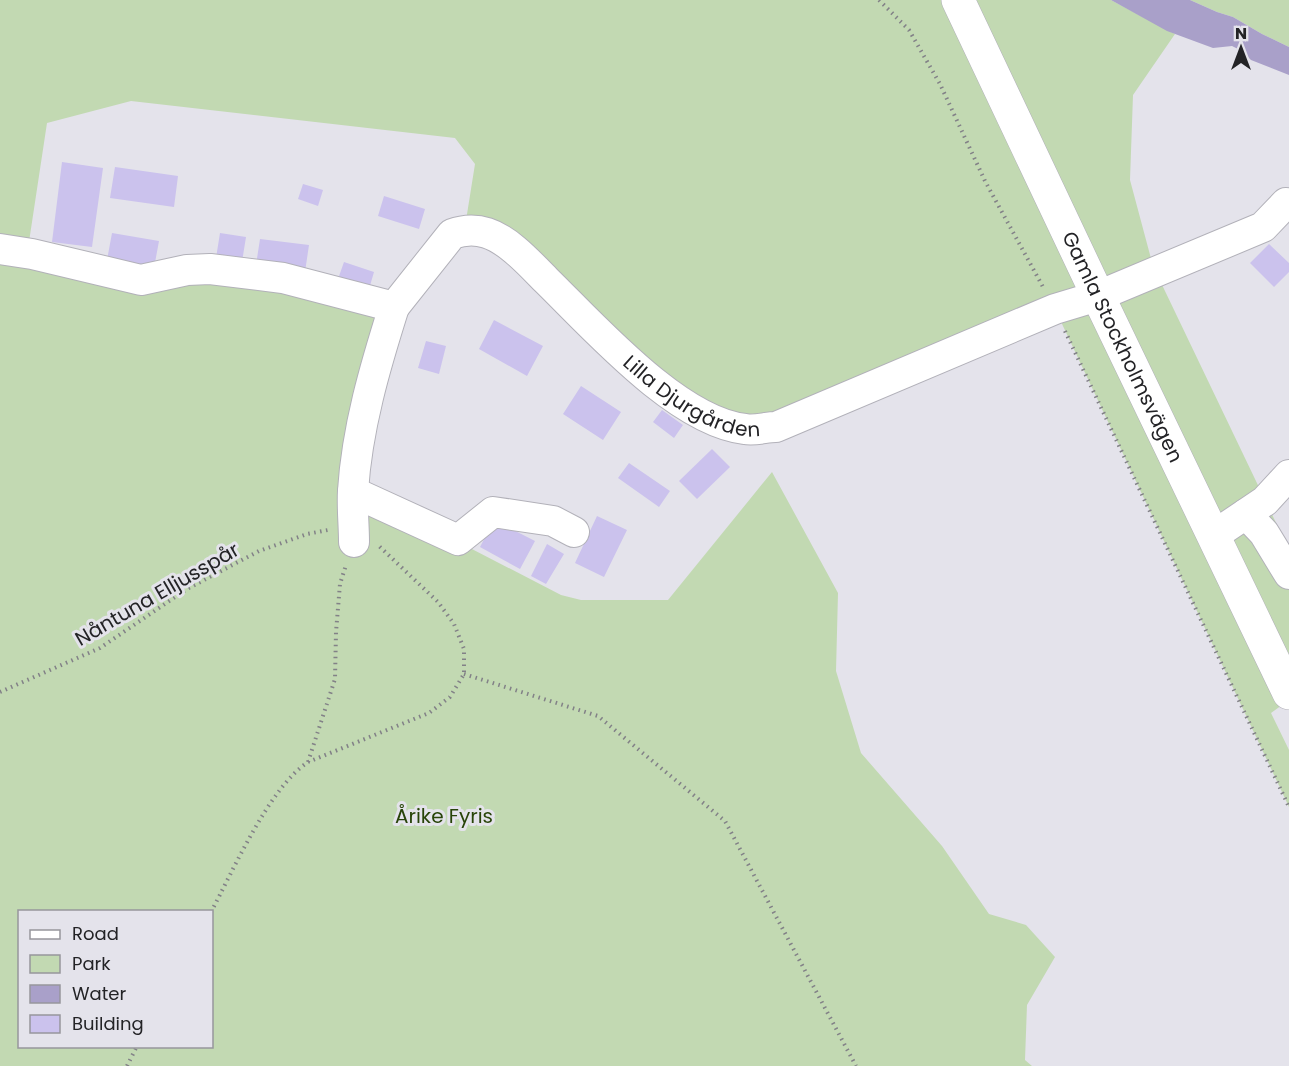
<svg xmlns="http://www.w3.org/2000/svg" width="1289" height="1066" font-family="Poppins,sans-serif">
  <rect width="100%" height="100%" fill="#e4e3eb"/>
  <path fill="#c2d9b2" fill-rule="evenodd" d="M0,0h1111l64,34 -42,61 -3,85 23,86 136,284v150l-18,13 18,37v57l-234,-498 -297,121 -60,-19 -180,-153 -54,-25 11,-69 -20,-26 -324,-37 -84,22 -20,132 164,16 211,34 -48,183 207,107 20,5h87l104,-128 66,121 -2,78 25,82 81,93 47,68 37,11 29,32 -28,48 -2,55 7,6h-1032zM20,912h192v134h-192z
    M1190,0h99v47l-27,-13 -29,-17 -16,-5z"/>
  <path fill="#a9a0c9" d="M1111,0h79l27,12 16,5 29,17 27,13v28l-38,-15 -9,-9 -10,-5 -19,2 -46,-17z"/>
  <path fill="#cbc2ed" d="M62,162l41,6 -11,79 -40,-5z
    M115,167l63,9 -4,31 -64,-9z
    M303,184l20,6 -5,16 -20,-7z
    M384,196l41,13 -6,20 -41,-13z
    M112,233l47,8 -5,27 -47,-8z
    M220,233l26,4 -4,25 -26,-4z
    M260,239l49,6 -4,27 -49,-7z
    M1269,244l20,19v9l-15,15 -24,-24z
    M344,262l30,10 -5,17 -31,-10z
    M494,320l49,26 -16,30 -48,-27z
    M426,341l20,5 -7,28 -21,-6z
    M581,386l40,26 -18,28 -40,-26z
    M662,410l21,15 -9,13 -21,-16z
    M712,449l18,18 -33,32 -18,-18z
    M629,463l41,28 -11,16 -41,-29z
    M597,516l30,14 -23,47 -29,-14z
    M494,520l41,21 -15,28 -40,-22z
    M547,544l17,10 -18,30 -15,-8z"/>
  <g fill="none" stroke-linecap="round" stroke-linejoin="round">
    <g stroke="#b2b1b9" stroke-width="32">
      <g id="minor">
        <path id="s1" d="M0,249l32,5 109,26 46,-10 23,-1 73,9 111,29 58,-73c11,-4 23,-5 35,-1 22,7 44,32 60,48 47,46 131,141 198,148 10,2 21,-2 31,-2l279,-118 43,-13 165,-69 23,-24"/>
        <path d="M353,492l105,48 35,-28 60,9 21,11"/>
        <path d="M1246,514l18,19 25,41"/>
        <path d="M1213,536l52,-35 24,-26"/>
        <path d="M354,542c0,-17 -2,-34 -1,-51 4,-63 22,-124 41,-184"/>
      </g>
    </g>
    <g stroke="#b2b1b9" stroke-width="34">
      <g id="major">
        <path id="s2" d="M958,0l140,296 191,397"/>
      </g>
    </g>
    <path stroke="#828187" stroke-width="4" stroke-dasharray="1.5 4.5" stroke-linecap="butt" d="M879,0l30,30 31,54 45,97 58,106
      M1065,331l224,476
      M464,674l134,42 127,105 131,245
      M0,692l100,-44 87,-59 72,-38 48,-17 21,-4
      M308,762l27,-83 1,-47 4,-48 6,-19
      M211,912c23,-43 58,-124 97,-150l121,-49 21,-16 14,-23v-25l-10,-25 -16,-22 -59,-56
      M127,1066l10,-20"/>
    <use href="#minor" stroke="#fff" stroke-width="30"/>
    <use href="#major" stroke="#fff" stroke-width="33"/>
  </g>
  <g text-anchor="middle" stroke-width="6" stroke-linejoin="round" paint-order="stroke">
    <g font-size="20" fill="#232326" stroke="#e4e3eb">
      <text dy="7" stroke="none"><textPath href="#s2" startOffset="384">Gamla Stockholmsvägen</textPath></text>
      <text dy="7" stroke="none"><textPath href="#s1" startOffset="798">Lilla Djurgården</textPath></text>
      <text transform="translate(157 594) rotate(-30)" y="7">Nåntuna Elljusspår</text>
    </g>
    <g font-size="20" fill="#284409" stroke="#e4e3eb">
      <text x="444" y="823">Årike Fyris</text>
    </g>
  </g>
  <rect x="18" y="910" width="195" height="138" fill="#e4e3eb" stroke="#97969c" stroke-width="1.5"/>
  <rect x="30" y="930" width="30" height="9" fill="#ffffff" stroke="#97969c" stroke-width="1.5"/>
  <text x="72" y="940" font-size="18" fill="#232326">Road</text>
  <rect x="30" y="955" width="30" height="18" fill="#c2d9b2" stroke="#97969c" stroke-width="1.5"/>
  <text x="72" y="970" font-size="18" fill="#232326">Park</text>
  <rect x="30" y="985" width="30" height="18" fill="#a9a0c9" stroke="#97969c" stroke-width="1.5"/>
  <text x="72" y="1000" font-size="18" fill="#232326">Water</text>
  <rect x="30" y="1015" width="30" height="18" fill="#cbc2ed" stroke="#97969c" stroke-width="1.5"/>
  <text x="72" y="1030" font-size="18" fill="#232326">Building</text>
  <g transform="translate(1241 48)" stroke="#e4e3eb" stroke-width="4.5" paint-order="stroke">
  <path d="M0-4.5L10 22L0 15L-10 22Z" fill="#232326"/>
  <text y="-9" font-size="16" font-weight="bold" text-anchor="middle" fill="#232326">N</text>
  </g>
</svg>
